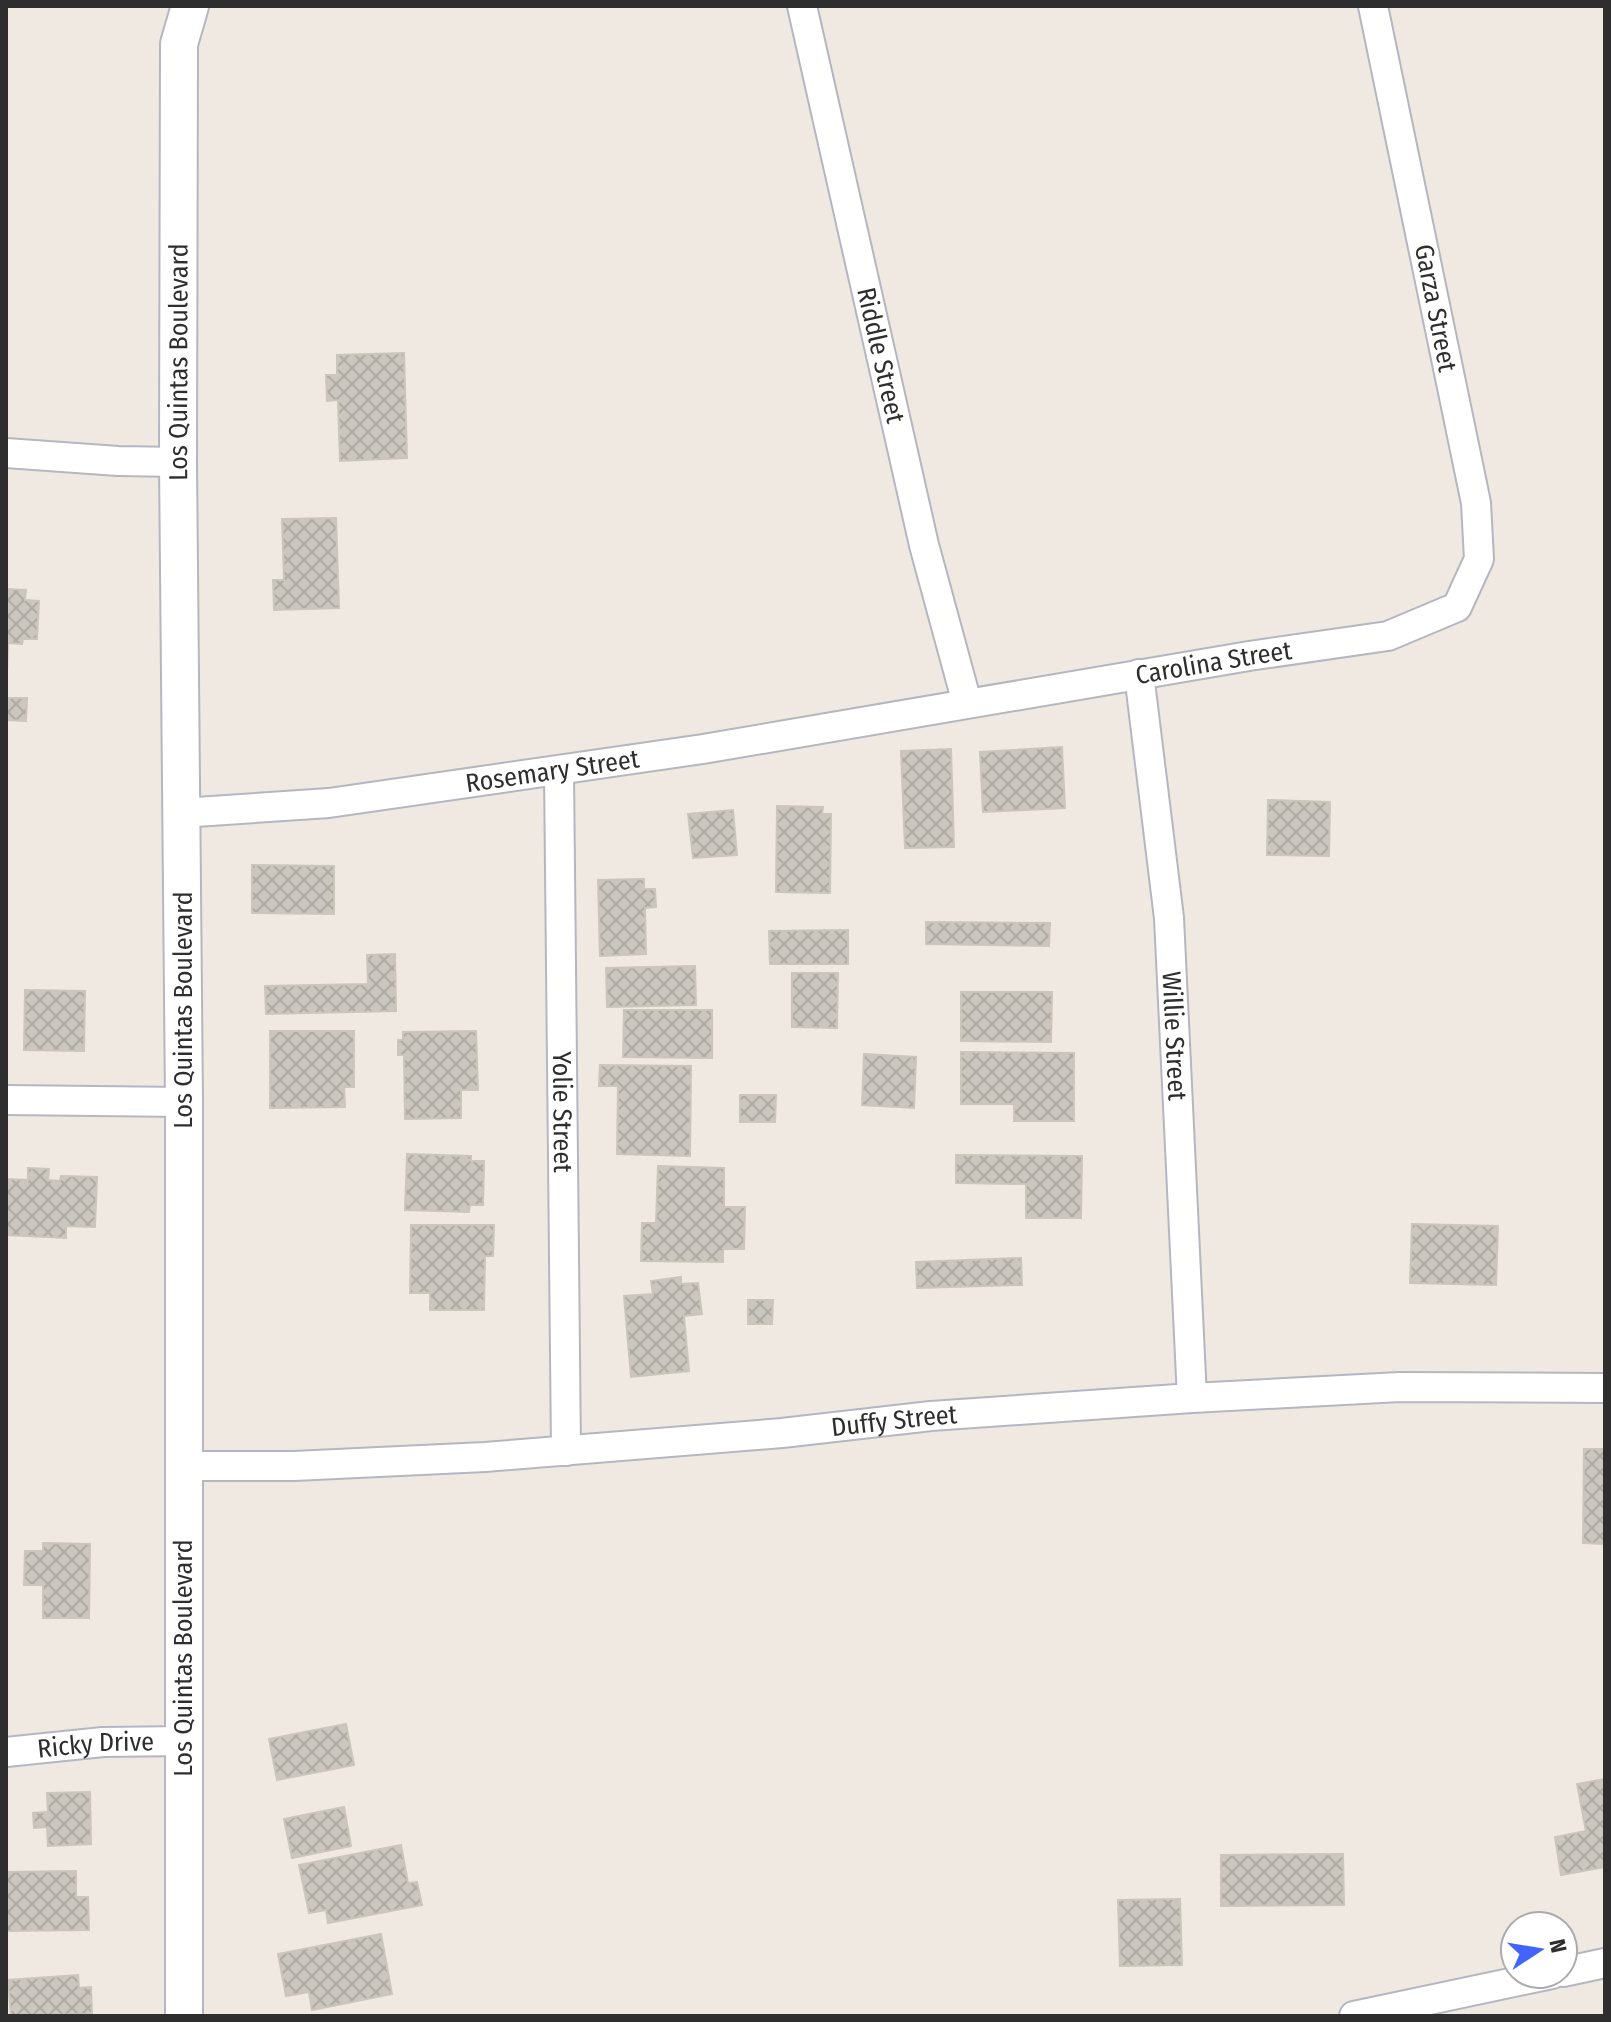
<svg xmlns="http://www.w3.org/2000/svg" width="1611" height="2022" font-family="'Fira Sans Condensed',sans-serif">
  <defs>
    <pattern id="building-cross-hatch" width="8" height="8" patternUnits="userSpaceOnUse" patternTransform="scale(2)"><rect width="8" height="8" fill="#cbc7bf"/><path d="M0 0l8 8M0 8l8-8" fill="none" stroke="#afaba4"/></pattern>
  </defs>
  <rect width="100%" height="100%" fill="#efe9e1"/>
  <path fill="url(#building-cross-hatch)" stroke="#cbc5ba" stroke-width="2" d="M404,353l3,105 -67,3 -2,-61 -11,1 -1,-26h11v-20z
    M336,518l3,90 -65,2 -1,-30h11l-2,-61z
    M6,589l20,1 -1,10 14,1 -2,38h-14l-1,5 -14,-1 -1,29z
    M6,698h21l-1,23 -19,-1 -1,28z
    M1062,747l3,61 -82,4 -3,-60z
    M951,749l3,98 -49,1 -4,-97z
    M1268,800l62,2 -1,54 -62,-1z
    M777,806l46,1 -1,7h9l-1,79 -54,-1z
    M733,810l4,45 -44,3 -5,-44z
    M252,865l82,1v48l-82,-1z
    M644,879v10h11l1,18 -11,1 1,46 -46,2 -2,-76z
    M926,922l124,1 -1,23 -123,-2z
    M848,930v34h-78l-1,-33z
    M395,954l1,57 -130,3 -1,-28 103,-2 -1,-29z
    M695,966l1,39 -89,2 -1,-39z
    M792,973h46l-1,55 -45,-1z
    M25,990l60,1 -1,60 -60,-1z
    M961,992h91l-1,50 -90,-1z
    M624,1010h88v48l-89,-1z
    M270,1031h84v56h-10l1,20 -75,1z
    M476,1031l2,59h-17v28l-56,1 -1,-64h-6v-15h5v-8z
    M961,1052l113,1v68h-60v-17h-53z
    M864,1054l52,3 -2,51 -52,-3z
    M600,1065l91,1 -1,90 -73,-2 1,-68h-19z
    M740,1095h36l-1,27h-35z
    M407,1154l64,2v5h13l-1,44h-13l-1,7 -64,-2z
    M956,1155l126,1 -1,62h-55v-34l-70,-1z
    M658,1166l66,2v39h21l-1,42h-21v13l-82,-1 1,-38h14z
    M28,1168l21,1 -1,11 12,1 1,-5 36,1 -2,50 -29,-1v12l-60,-3v-56l22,1z
    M1412,1224l86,2 -2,59 -86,-2z
    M411,1225h83l-1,31h-8l-1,54h-54v-17h-20z
    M1021,1258l1,27 -105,3 -1,-26z
    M681,1277v7l17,-1 4,31 -18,2 5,55 -58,6 -7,-81 29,-2 -2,-13z
    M748,1300h25l-1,24h-24z
    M1584,1449h21v95l-22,-1z
    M43,1543l47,1 -1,74h-46v-33h-19l1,-34h18z
    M346,1724l8,41 -77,15 -8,-41z
    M1605,1779v88l-44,8 -6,-38 31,-6 -9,-47z
    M90,1792l1,52 -43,2 -1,-19 -13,1 -1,-15 15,-1 -1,-19z
    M344,1807l7,39 -59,12 -8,-39z
    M401,1845l7,38 9,-1 5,23 -94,18 -2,-13 -17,3 -10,-48z
    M1343,1854l1,51 -123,1v-51z
    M76,1871v26h12l1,33 -82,1 -1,-59z
    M1180,1899l2,66 -62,1 -2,-66z
    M381,1934l11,60 -80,16 -3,-18 -23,4 -8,-42z
    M78,1975l1,13 12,-1 1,27 -81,2 -3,-36z"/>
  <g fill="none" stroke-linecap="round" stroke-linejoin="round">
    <g stroke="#b4b7c1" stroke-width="32">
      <g id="minor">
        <path id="s1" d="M802,6l122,539 43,158"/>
        <path d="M6,453l112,8 60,1"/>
        <path id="s2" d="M1139,674l30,244 23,480"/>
        <path id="s3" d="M559,772l7,679"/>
        <path id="s4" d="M181,813l148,-10 374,-54 546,-93 139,-20 69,-29 22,-48 -3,-56 -103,-497"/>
        <path d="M6,1100l178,2"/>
        <path id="s5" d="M182,1466h112l191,-9 297,-24 149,-17 261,-18 208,-11 205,1"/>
        <path id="s6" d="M6,1752l97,-10 81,-1"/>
        <path d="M1563,1972l42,-9"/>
        <path d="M1354,2016l198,-42"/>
      </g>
    </g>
    <g stroke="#b4b7c1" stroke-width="40">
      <g id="tertiary">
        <path id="s7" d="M184,2016v-914l-6,-640 1,-418 11,-38"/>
      </g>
    </g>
    <use href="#minor" stroke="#fff" stroke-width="28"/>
    <use href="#tertiary" stroke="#fff" stroke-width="36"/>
  </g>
  <g text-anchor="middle" stroke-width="8" stroke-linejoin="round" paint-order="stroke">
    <g font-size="26" fill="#2e2e2e" stroke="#fff">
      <text transform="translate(1436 308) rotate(79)" y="9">Garza Street</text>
      <text dy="9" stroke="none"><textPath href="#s1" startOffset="358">Riddle Street</textPath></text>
      <text dy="9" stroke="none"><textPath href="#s7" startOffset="1654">Los Quintas Boulevard</textPath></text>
      <text dy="9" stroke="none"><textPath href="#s4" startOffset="1044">Carolina Street</textPath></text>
      <text dy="9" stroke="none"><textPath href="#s4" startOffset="374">Rosemary Street</textPath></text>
      <text transform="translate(183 1010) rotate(-90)" y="9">Los Quintas Boulevard</text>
      <text dy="9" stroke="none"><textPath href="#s2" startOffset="364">Willie Street</textPath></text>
      <text dy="9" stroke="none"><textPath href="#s3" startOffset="340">Yolie Street</textPath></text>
      <text dy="9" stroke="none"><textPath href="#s5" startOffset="714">Duffy Street</textPath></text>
      <text transform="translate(183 1658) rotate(-90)" y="9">Los Quintas Boulevard</text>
      <text dy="9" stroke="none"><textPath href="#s6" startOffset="90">Ricky Drive</textPath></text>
    </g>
  </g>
  <rect width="1611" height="2022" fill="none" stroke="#2e2e2e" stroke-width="16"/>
  <g transform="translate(1539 1950) rotate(78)"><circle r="38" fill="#ffffff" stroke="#ababab" stroke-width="2"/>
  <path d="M0-6L14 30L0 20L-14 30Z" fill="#4264fb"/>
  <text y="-12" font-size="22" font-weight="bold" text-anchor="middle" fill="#2e2e2e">N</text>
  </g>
</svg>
